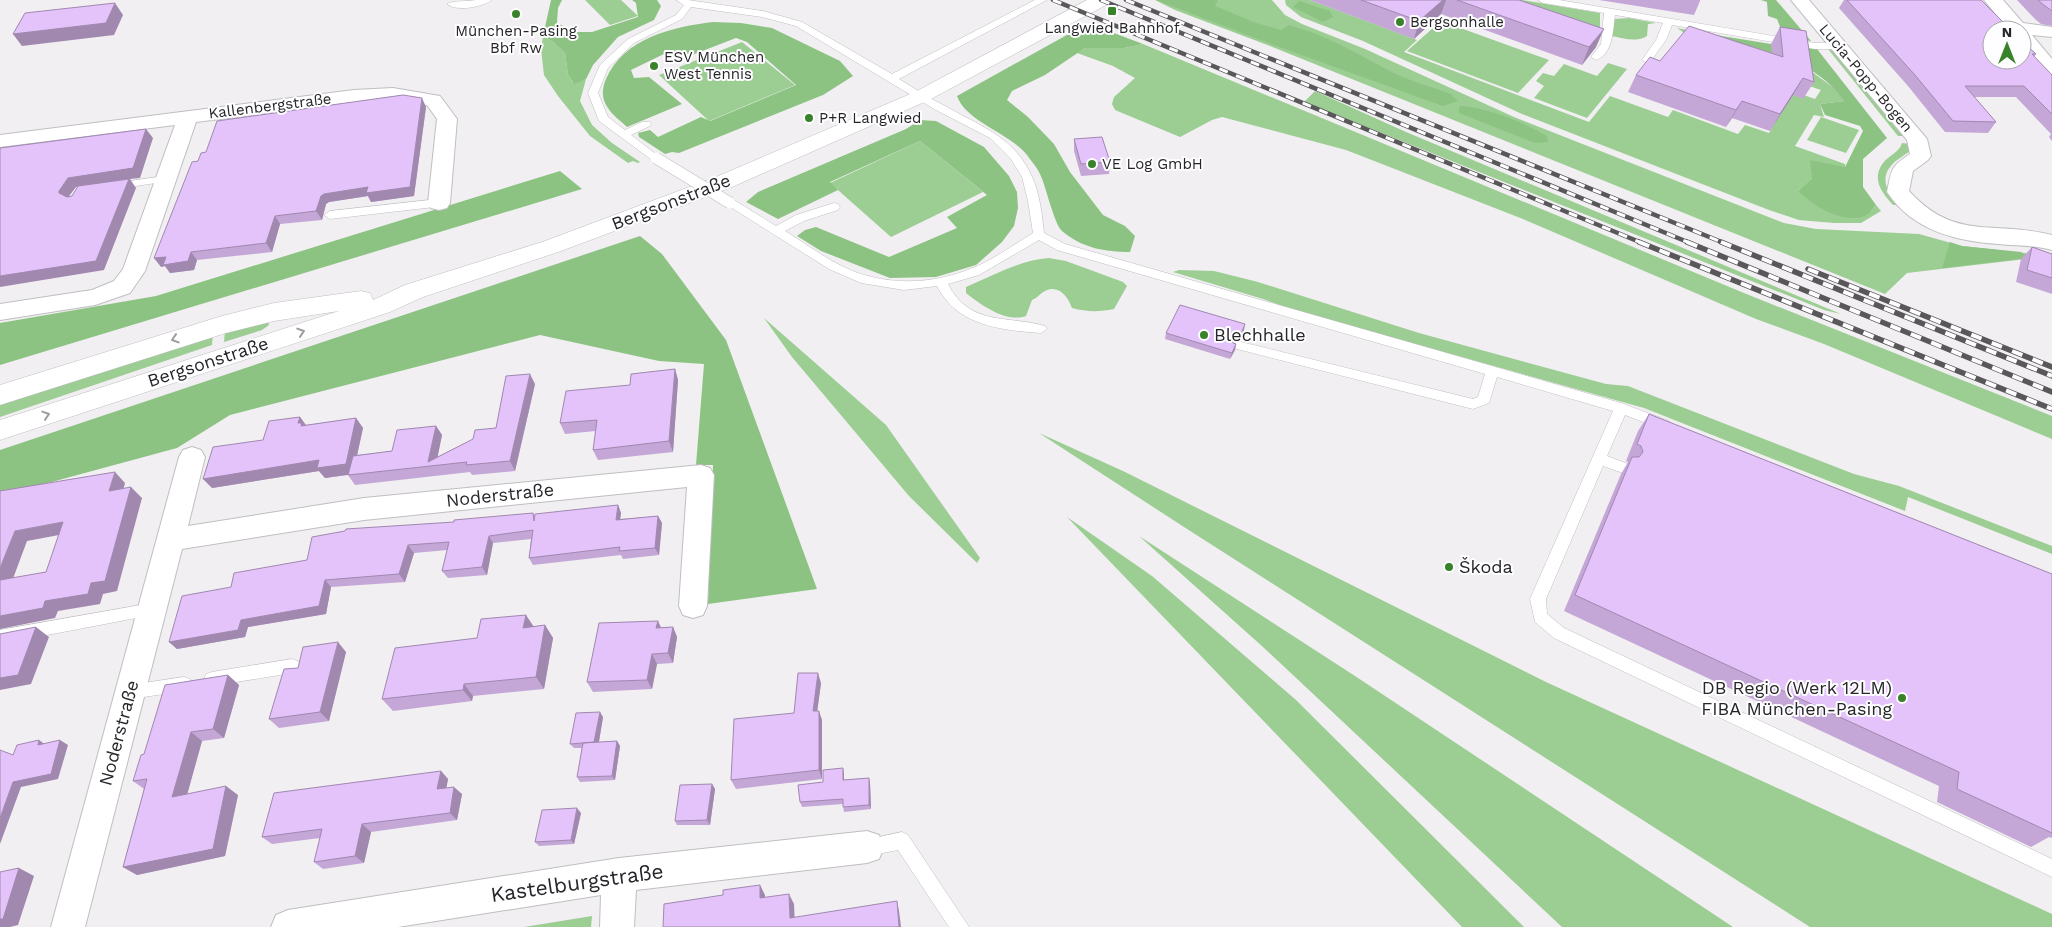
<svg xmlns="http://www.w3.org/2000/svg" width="2052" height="927" font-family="'Work Sans',sans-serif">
  <rect width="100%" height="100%" fill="#f1eff2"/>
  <path fill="#9ccd93" d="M585,0h36l17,16 -28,9z
    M1155,0h117l13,15 17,9 63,25 149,68 270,106 32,6 103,5 43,12 90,10 -145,17 -22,21 -615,-248 -95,-36z
    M1285,0h25l107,40 -13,12 185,70 21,-26 58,21 5,-7 65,24 7,-9 24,8 7,-12 -96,-53 118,25 17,6 6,-9 -141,-48 6,-8 -9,-6 26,5 97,30 38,28 6,10 -24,3 4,13 -10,-2 -19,31 50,18v3l-33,11 -14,13 73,20 5,-6 5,6 -20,12h-27l-35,-3 -30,-10 -247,-96 -159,-73 -62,-24 -15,-12z
    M1489,0h33l78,13v25z
    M1629,18l27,5 -8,1 -1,12c-11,7 -24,2 -36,0l3,-17z
    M1441,21l108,39 -31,33 -111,-42z
    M543,36l9,5 13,12 3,22 5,8 13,-4 -6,22 12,24 20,18 28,19 -2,1 -5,-2 -5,2 -38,-27 -32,-40 -14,-21 -3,-26z
    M742,42l53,43 -86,36 -50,-46z
    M1143,44l601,249 308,123v23l-228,-95 -68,-25 -233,-100 -177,-69 -124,-33 -10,3 -32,17 -65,-27 -3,-6 2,-7 21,-19 -22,-12 -36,-13 8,-5h39z
    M1828,49l7,3 70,84h-7z
    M1608,63l19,6 -40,49 -53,-20 10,-12 -8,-5 7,-8 11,3 10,-12 33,12z
    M1315,91l91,41 435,182 -17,-4 -520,-208z
    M1821,117l38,13 -13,23 -39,-13z
    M920,141l63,51 -92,45 -61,-54z
    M1902,143l9,1 -1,7c-6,5 -15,9 -19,15 -12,13 -2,28 6,39h-4c-11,-12 -22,-26 -10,-42 6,-8 16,-10 19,-20z
    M1049,258l17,3 57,21 4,4 -13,23c-15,3 -27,3 -42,-1 -4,-11 -13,-24 -27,-17 -5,2 -7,7 -13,9l-6,16c-20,7 -45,-11 -60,-23v-6c27,-11 54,-27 83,-29z
    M1179,270l35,1 44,11 161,51 187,51 22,2 226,88 45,12 153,60v8l-144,-57 -3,14 -261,-103 -354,-99 -27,-10 -90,-27z
    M764,318l122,107 94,133 -3,5 -68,-67 -117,-139z
    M268,321l1,4 -7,5 -38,12 1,-12z
    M213,334l-1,11 -212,72v-12z
    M1039,433l84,38 423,211 506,232v13h-242l-626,-400z
    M1067,517l85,59 144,124 228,227h-62z
    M1139,536l216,140 378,251h-171l-299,-280z
    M592,916l-1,11h-67z"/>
  <path fill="#8cc382" d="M551,0h11l-4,8 -1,15 18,9h17l46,-15 -2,-14 -4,-3h25l4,6 -7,14 -36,17 -25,28 -7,14 -12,5 -6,-9 -3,-22 -13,-12 -9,-5z
    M1156,0h62l-3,6 41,17 25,7 8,-5c38,10 70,30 105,48 18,9 38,14 57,21l7,7 -15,5 -172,-62z
    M1761,0h15l35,41 -27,-4 -7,-18 -9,-3 -1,-14z
    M1299,1l31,10 3,6 -10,5 -30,-15z
    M713,22l28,1 31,5 68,33 13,15 -30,19 -144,58 -7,-1 -7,2 -26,-17 -1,-4 12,-3 8,7 43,-20 9,4 86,-36 -49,-43 -11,-4 -57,22 -11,-8 -37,18 3,8 15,-1 33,27 -55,23c-6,-6 -15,-12 -19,-19 -7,-9 -6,-20 -2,-29 18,-41 66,-52 107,-57z
    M1098,27l45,17 -19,4h-39l-40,27 -33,16 -5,9 21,17 26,27 16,28 33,43 22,11 10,10 -5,16c-25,0 -48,-4 -68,-21 -8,-7 -16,-45 -22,-57 -3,-7 -9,-13 -13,-19 -17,-22 -61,-33 -70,-59l117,-65h18z
    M1703,33l68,11 46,5 70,89 -24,21v28l13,18c-4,4 -6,9 -11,11 -23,8 -51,-10 -67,-25l14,-13 -2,-18 35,7 18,-36 -3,-5 -35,-11 -5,-11 24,-3c-27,-43 -95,-54 -141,-68z
    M1461,106c29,2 61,16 86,30l1,6 -13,1 -76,-30v-6z
    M920,120l16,1 48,26 25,29 8,16 1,16 -4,18 -12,16 -26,23 -40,12 -46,1 -69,-27 -24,-15 8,-6 11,-3 73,30 68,-29 -10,-11 40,-22 -67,-54 -90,41 8,8 -60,29 -32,-17 12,-10 148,-63z
    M560,171l22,18 -582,176v-42l156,-27z
    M640,236l22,18 64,86 91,249 -109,15 5,-139h-17l8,-101 -45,-3 -119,-26 -310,80 -53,33 -177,48v-46z
    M1950,242l12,4 59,6 7,6 -86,10z"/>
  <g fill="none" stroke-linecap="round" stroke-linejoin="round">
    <g stroke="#bfbec0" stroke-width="1">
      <path id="lane" d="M476,0h16c-10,7 -35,12 -45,4 7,-4 20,-2 29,-4z
        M676,0h12l75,11 39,11 90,52 143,-74h12l-148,79c15,9 30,19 46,27 35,20 70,31 87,71 8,17 10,38 12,56l21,11 556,159 48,18 2,4 -2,4 -5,1 -39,-15 -18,41 21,8 2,4 -2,4 -5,1 -20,-7 -57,133 1,15 17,14 488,231v18l-498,-239 -19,-16 -5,-23 83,-188 -116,-34 -8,26 -16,6 -240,-61 -2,-3 2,-3 4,-1 236,58 5,-2 7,-23 -428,-124 -18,-10 -60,35 -31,9c22,43 60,31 97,42l2,3 -6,4c-40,-3 -84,-7 -104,-47l-33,4 -43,-7 -32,-14 -105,-66 6,-4 4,1 42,26 20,-11 38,-12 4,1 2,3 -2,3 -34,11 -19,10c26,16 54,38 83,45 33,9 70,6 102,-7 22,-8 43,-24 63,-36l-5,-32 -6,-24 -11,-18 -21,-21 -54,-28 -140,-84 -34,-9 -71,-10 -9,12 -48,24 -26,25 -10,25 10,24 17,13 17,-8h8l1,2 -1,2 -19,9 30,23 -5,3 -4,-1 -53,-39 -11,-28 12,-28 28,-26 48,-24 8,-10z
        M1538,0h21l256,43h23l5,3 -5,3h-23l-143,-24 -6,15 -16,22 -3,1 -5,-3 14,-20 7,-17 -48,-8c-2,15 -2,39 -19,45l-5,-3 10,-13 3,-31 -61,-10z
        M165,176l5,3 -1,2 -53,8 -6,-3 6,-3z
        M439,199l6,4 -2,3 -113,13 -6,-4 6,-4z
        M152,603l5,1 3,5 -3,5 -5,1 -152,29v-14z
        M292,659l6,2 2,5 -2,5 -6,2 -80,13 -6,-2 -2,-5 2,-5 6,-2z
        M184,677l6,2 2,5 -2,5 -6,2 -54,8 -6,-2 -2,-5 2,-5 6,-2z
        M902,832l6,3 61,92h-20l-51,-77 -31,6 -6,-3 -3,-6 3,-6z"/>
    </g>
    <g stroke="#bfbec0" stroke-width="2">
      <path id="street" d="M1791,0h18l118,139 4,17 -3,4 -15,11 -4,20c46,51 86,29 143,44v15c-18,-5 -35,-4 -54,-6 -43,-3 -86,-14 -111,-52 5,-23 3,-25 23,-38l-3,-14z
        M1984,0h19l20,23 29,4v10l-20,-2 20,24v17l-7,-2 -23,-26v-18h-13z
        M393,88l47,8 17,23 -7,84 -3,5 -8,2 -8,-2 -3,-5 9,-84 -10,-14 -34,-5 -39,2 -158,20 -51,149 -15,22 -35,12 -95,15v-16l92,-14 22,-9 9,-12 52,-144 -175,22v-12l354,-45z
        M192,447l9,3 4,7 -17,69 176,-28 337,-33 9,3 4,7 -7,131 -4,9 -10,3 -10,-3 -4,-9 8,-119 -323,33 -182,29 -97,378h-34l128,-470 4,-7z
        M867,831l12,4 5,12 -5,12 -12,4 -231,27 -2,37h-34l1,-32 -203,32h-127l5,-12 12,-5 331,-52z"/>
    </g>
    <g stroke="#bfbec0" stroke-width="1">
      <path id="secondary" d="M1087,0h23l-2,4 -179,96 -197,87 -171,64 -138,46 -33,15 -390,128v-20l339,-109 -65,10 -48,12 -226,72v-20l222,-69 52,-13 87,-12 9,2 3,7 32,-15 140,-44 171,-64 199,-85z"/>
    </g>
    <use href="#lane" fill="#fff" fill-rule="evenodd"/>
    <use href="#street" fill="#fff" fill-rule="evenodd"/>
    <use href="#secondary" fill="#fff" fill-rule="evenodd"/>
    <g stroke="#595759" stroke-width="4.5">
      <path id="rail-far1" d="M1053,0l589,243
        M1101,0l589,243
        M1126,0l598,243"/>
    </g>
    <g stroke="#595759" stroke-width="5.5">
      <path id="rail" d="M1639,242l413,167
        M1687,242l365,150
        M1721,242l331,134
        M1808,269l244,98"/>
    </g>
    <use href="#rail-far1" stroke="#fefdff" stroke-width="3" stroke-dasharray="9" stroke-linecap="butt"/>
    <use href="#rail" stroke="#fefdff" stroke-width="4" stroke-dasharray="11" stroke-linecap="butt"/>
    <g stroke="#bfbec0" stroke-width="12" stroke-linecap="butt">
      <path id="lane-bridge" d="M656,158l74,45"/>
    </g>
    <use href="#lane-bridge" stroke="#fff" stroke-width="11"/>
  </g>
  <path fill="#c4a7d7" d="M1310,0h209l77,47 -14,18 -141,-51 -27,25z
    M1599,0h101v1l-6,14z
    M1844,0h137l55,54 -2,3 18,18v66l-3,-4 2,-3 -35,-37h-42l22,25 -8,11 -43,-1 -37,-46 -69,-78z
    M2017,0h35v26l-11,-2 -6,-5z
    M1780,27l34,55 -11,17 -10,-4 -23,36 -38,-13 -6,9 -98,-35 8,-17 24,-14 112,-8 -1,-9z
    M426,107l-12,89 -43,6 -3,-6 -39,6 -3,2 -4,16 -42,4 -8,28 -75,8 -3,10 -24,3 -5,-7 -4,1 37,-106z
    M1074,139l36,23 -1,12 -28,2 -7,-25z
    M2032,247l20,7v40l-36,-12 5,-23z
    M1244,330l-5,10h-6l-1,1 1,2 3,1 -1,6 -5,9 -65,-20 1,-6z
    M675,369l3,11 -5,72 -75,8 -5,-10 3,-19 -31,3 -5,-11 70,-38z
    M535,384l-20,87 -43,4 -2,-3 -115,13 -7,-10 -23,3 -6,-7 -107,17 51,-48 37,-23 6,8 50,-7 7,10 -6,27 35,-4 44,-25 6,9 -5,22 59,-29z
    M1649,414l403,160v264l-3,-1 -18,10 -94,-45 2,-16 -375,-175 57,-137 7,-12 -2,-1 12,-30z
    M618,505l3,8 -1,6 38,-3 4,7 -3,32 -36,4 -2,-4 -88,10 -4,-7 2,-19 -38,4 -6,32 -39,3 -6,-7 5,-21 -33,3 -9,29 -74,5 -5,27 -78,13 -3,10 -68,12 -8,-7 62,-55 76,-27 147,-38 79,-9 2,3z
    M658,621l3,6h12l4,10 -4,26 -16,1 -5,25 -59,3 -6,-10z
    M545,625l8,13 -9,51 -71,7 -1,5 -79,10 -11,-12 95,-61 56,-11z
    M346,652l-17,69 -50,7 -10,-9 29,-51z
    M228,675l11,10 -15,53 -22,3 -15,53 51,1 -13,61 -88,19 -14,-8 21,-78 -11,-8z
    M821,683l-4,28 5,9v59l-86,10 -5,-9z
    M603,717l-4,25 18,-1 3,5 -5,34 -35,2 -3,-5 5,-29h-8l-4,-4z
    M441,771l7,8 -2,9 16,6 -5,26 -86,12 -7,31 -41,6 -9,-7 6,-24 -48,6 -10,-7z
    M844,773v7l25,-2 1,5 1,26 -27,3 -1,-8 -41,3 -2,-5 23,-20z
    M712,784l3,5 -5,36h-33l-2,-4z
    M581,813l-7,31 -35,2 -4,-4z"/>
  <path fill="#a088af" d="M1443,0h3l-5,14 -27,25 5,-18z
    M115,3l8,12 -9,20 -92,11 -9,-12z
    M1604,29l-8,18 -14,18 7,-18z
    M1803,78l-10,17 -23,36 10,-17z
    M422,98l4,9 -12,89 -43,6 -3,-6 -39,6 -3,2 -4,16 -6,-9 5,-15z
    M1742,101l-10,17 -6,9 10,-17z
    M146,129l7,9 -13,40 -10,1 6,9 -32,82 -104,17v-11l129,-97 -53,8 -10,13 -7,-7v-2l9,-13z
    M275,216l5,8 -8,28 -6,-9z
    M191,252l6,8 -3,10 -24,3 -5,-7 -4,1 -7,-9z
    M1245,324l-1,6 -5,10 2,-6z
    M1236,344l-1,6 -5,9 2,-6z
    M675,369l3,11 -5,72 -4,-11z
    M530,374l5,10 -20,87 -5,-10z
    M300,417l7,10 -1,5 -8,-9z
    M356,418l7,10 -10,46 -28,4 -6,-7 -107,17 -9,-9z
    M436,426l6,9 -6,30 -8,-3z
    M115,472l10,11 -5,19 -11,-11z
    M131,487l11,11 -25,93 -14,3 -3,10 -42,7 -3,7 -55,11v-13l45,-15 46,-18z
    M618,505l3,8 -2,15 -3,-8z
    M658,516l4,7 -3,32 -4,-7z
    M63,522l12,10 -48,9 -19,51 -8,-6v-18l15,-37z
    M489,536l4,7 -6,32 -5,-8z
    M408,545l6,8 -9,29 -6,-8z
    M325,580l6,7 -5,27 -78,13 -3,10 -68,12 -8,-7 72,-22z
    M526,615l8,12 -11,1z
    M658,621l4,10 -6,-3z
    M545,625l8,13 -9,51 -8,-12z
    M36,627l13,10 -18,47 -31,6v-12z
    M673,627l4,10 -4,26 -5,-10z
    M338,642l8,10 -17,69 -9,-9z
    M652,654l5,10 -5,25 -5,-9z
    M818,673l3,10 -5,38 -3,-10z
    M228,675l11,10 -15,53 -11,-9z
    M464,684l9,12 -1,5 -9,-11z
    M819,711l3,9v59l-3,-9z
    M600,712l3,5 -5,30 -4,-5z
    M191,732l11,9 -18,65 -12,-9z
    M39,740l7,5h-8z
    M60,740l8,5 -10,34 -37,8 -21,57v-26l13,-36z
    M617,741l3,5 -5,34 -3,-4z
    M843,768l1,5v12l-1,-5z
    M441,771l7,8 -3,17 -8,-7z
    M869,778l1,5 1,26 -2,-4z
    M712,784l3,5 -5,36 -3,-5z
    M226,786l12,9 -13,61 -88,19 -14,-8z
    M454,787l8,7 -5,26 -7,-7z
    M577,808l4,5 -7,31 -3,-4z
    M362,824l9,8 -7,31 -9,-7z
    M19,868l15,8 -16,49 -8,2h-10v-8z
    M760,885l5,10v14l-5,-11z
    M789,894l5,10 1,23 -5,-9z
    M897,901l2,10 2,16h-2z"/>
  <path fill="#e4c2fa" stroke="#a088af" d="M1361,0h82l-24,21z
    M1457,0h62l85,29 -15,18z
    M1847,0h134l30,30h-19v30h30v-19l14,13h-4l20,21v39l-28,-28h-59l31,36 -43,-1 -38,-46z
    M2038,0h14v11l-7,-5z
    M115,3l-9,20 -93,11 12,-21z
    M1689,26l94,31 -3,-30 26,4 8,51 -11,-4 -23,36 -38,-13 -6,9 -100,-35 14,-18 10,4z
    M403,95l19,3 -12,89 -44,6 2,-6 -44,7 -3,2 -5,15 -41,5 -9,27 -75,9 -3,9 -25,4 3,-8 -12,1 38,-96 6,-1 3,-8 5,-1 11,-31z
    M146,129l-13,39 -65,10 -9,13v2l8,4 5,-1 6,-10 51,-7 -33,82 -96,15v-128z
    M1102,137l8,25 -29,2 -7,-25z
    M2032,247l20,7v24l-25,-8z
    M1180,305l65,19 -4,10h-7l-3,4 2,5 3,1 -4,9 -66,-20z
    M675,369l-6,72 -76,9 4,-30 -37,3 6,-32 64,-6 1,-11z
    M530,374l-20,87 -44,4 1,-3 -119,13 5,-19 39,-5 5,-21 39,-4 -8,36 45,-23 2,-9 21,-2 10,-52z
    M1649,414l403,160v259l-95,-44 2,-17 -384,-177 57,-138h7l4,-5 -2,-6 -4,-2z
    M300,417l-2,6h4l-1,3 55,-8 -10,46 -29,4 2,-8 -116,19 10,-32 50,-7 6,-19z
    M115,472l-6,19 22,-4 -26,94 -14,2 -3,11 -43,7 -2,7 -43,8v-36l46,-8 17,-50 -48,9 -15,37v-77z
    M618,505l-2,15 42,-4 -3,32 -36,3 1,-4 -91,11 4,-28 -44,6 -7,31 -40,4 7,-29 -41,3 -9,29 -74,6 -6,26 -78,14 -3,10 -69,12 13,-46 49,-9 3,-14 73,-13 5,-23 33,-6 1,-2 108,-7v-2l79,-7 1,8 1,-7z
    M526,615l-3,13 22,-3 -9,52 -72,7 -1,6 -81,9 13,-51 82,-10 4,-19z
    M658,621l-2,7 17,-1 -5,26 -16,1 -5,26 -60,2 12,-59z
    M36,627l-18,48 -18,3v-44z
    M338,642l-18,70 -51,7 15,-50 14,-1 5,-21z
    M798,673h20l-5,38h6v59l-88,10 3,-61 60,-6z
    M228,675l-15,54 -22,3 -19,65 54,-11 -13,63 -90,18 24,-88 -14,2 8,-26 3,-1 21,-69z
    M600,712l-6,30 -24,2 6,-31z
    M39,740l-1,5 22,-5 -9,34 -38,8 -13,36v-68l13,5 4,-10z
    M617,741l-5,35 -35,1 6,-34z
    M843,768v12l26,-2v27l-26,2v-8l-43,3 -2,-17 25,-3v-12z
    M441,771l-4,18 17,-2 -4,26 -88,11 -7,32 -41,6 8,-33 -60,8 12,-44z
    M712,784l-5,36 -32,1 5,-36z
    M577,808l-6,32 -36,2 7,-32z
    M19,868l-16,51h-3v-47z
    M760,885v13l29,-4 1,24 107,-17 2,26h-236l1,-23 59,-9v-5z"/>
  <defs><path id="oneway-chevron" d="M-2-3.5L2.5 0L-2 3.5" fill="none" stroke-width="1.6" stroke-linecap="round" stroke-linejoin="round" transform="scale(1.25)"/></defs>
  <g stroke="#9e9d9e">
    <use href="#oneway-chevron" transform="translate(301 332) rotate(-18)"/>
    <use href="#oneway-chevron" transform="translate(175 339) rotate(162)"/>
    <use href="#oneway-chevron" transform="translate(46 415) rotate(-18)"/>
  </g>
  <g fill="#38822a" stroke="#fefdff" stroke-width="2">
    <rect x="1107" y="6" width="10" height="10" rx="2.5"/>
    <circle cx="516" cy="14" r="5"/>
    <circle cx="1400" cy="22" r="5"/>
    <circle cx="654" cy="66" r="5"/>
    <circle cx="809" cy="118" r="5"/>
    <circle cx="1092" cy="164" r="5"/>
    <circle cx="1204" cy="335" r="5"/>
    <circle cx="1449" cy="567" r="5"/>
    <circle cx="1902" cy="698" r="5"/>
  </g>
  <g text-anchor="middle" stroke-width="4" stroke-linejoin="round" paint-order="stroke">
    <g font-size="15" fill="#272627" stroke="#fefdff" text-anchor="start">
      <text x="1410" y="27">Bergsonhalle</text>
      <text x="1112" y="33" text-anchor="middle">Langwied Bahnhof</text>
      <text x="516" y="36" text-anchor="middle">München-Pasing<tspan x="516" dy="17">Bbf Rw</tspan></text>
      <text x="664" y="62">ESV München<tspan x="664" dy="17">West Tennis</tspan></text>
      <text x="819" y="123">P+R Langwied</text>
      <text x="1102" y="169">VE Log GmbH</text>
    </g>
    <g font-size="15" fill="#272627" stroke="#fefdff">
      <text transform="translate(1866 78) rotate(50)" y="5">Lucia-Popp-Bogen</text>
      <text transform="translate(270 106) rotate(-7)" y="5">Kallenbergstraße</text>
    </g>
    <g font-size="18" fill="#272627" stroke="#fefdff">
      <text transform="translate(671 202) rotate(-21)" y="6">Bergsonstraße</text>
      <text transform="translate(208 362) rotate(-18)" y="6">Bergsonstraße</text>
      <text transform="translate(500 495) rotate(-6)" y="6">Noderstraße</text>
      <text transform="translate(119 733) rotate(-75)" y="6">Noderstraße</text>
    </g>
    <g font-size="18" fill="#272627" stroke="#fefdff" text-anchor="start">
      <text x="1214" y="341">Blechhalle</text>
      <text x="1459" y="573">Škoda</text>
      <text x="1892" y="694" text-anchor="end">DB Regio (Werk 12LM)<tspan x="1892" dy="21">FIBA München-Pasing</tspan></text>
    </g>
    <g font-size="21" fill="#272627" stroke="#fefdff">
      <text transform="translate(577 883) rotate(-8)" y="7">Kastelburgstraße</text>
    </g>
  </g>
  <g transform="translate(2007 45)"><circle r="24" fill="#fefdff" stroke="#a8a7a9"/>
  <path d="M0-4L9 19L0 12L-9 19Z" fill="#38822a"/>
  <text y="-8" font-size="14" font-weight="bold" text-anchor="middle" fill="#272627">N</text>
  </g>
</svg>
